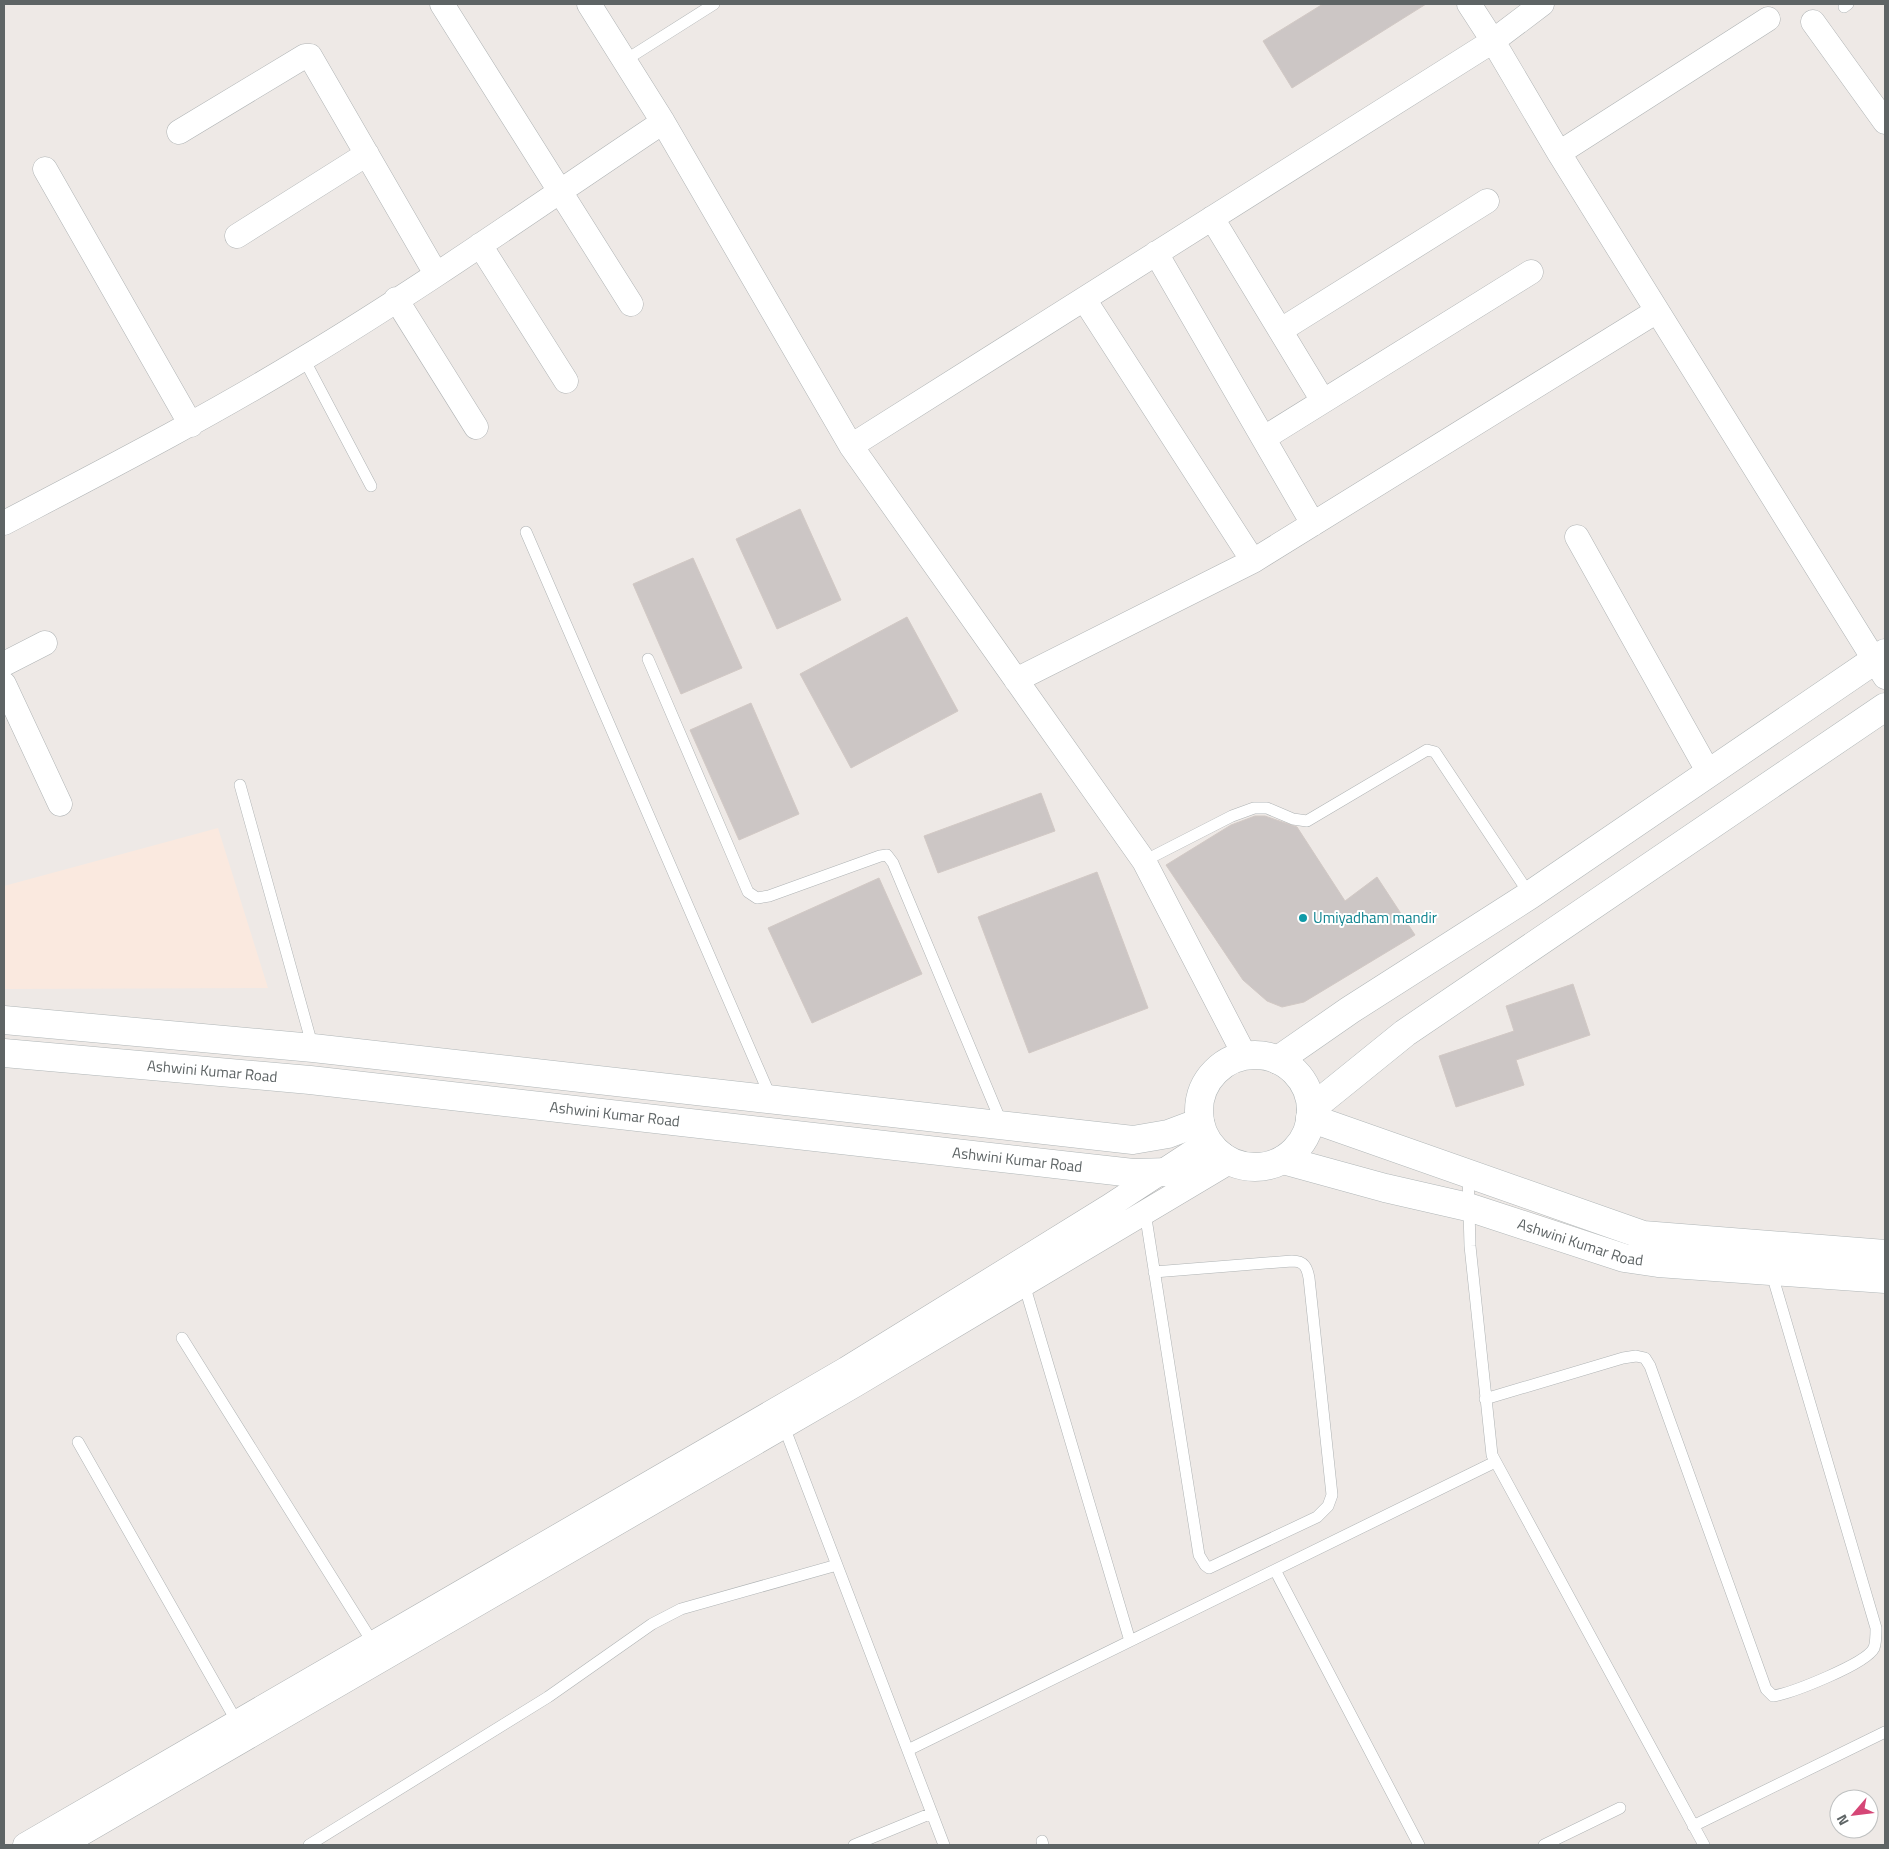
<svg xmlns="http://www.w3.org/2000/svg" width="1889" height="1849" font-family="'Titillium Web',sans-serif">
  <rect width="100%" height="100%" fill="#eee9e6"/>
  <path fill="#fae9df" d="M218,828l50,160 -264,1v-103z"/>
  <path fill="#ccc6c5" stroke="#d2c9c5" d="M1323,4h103l-134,84 -29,-47z
    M800,509l41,91 -64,29 -41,-90z
    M693,558l49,110 -61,26 -48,-110z
    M907,617l51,94 -107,57 -51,-94z
    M751,703l48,111 -60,26 -49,-110z
    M1041,793l14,38 -117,42 -14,-37z
    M1255,816h10l32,11 48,74 32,-24 38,58 -111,67 -22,5 -15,-6 -24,-21 -77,-115 65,-40z
    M1097,872l51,136 -119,45 -51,-136z
    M879,878l43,96 -110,49 -44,-95z
    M1573,984l17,51 -74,25 8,25 -68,22 -17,-51 75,-25 -8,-25z"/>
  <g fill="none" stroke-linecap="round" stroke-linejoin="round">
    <g stroke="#afb3b4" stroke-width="12">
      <path id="lane" d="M1844,7l4,-3
        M624,61l90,-57
        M304,359l67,127
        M526,532l245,566
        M648,659l100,233 9,6 12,-2 111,-40 7,-1 6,8 109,261
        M240,785l73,263
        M1144,861l88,-45 22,-8h13l26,11 14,2 120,-71 8,2 95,143
        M1468,1174l2,72 22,209 212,390
        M1145,1212l54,343 6,10 4,3 108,-51 11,-11 4,-11 -23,-217c-2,-11 -5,-17 -17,-17l-138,11
        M1024,1284l106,357
        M182,1338l191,305
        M1485,1399l138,-41 13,-2 9,2 5,8 116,323 7,7c19,-3 93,-32 101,-48 2,-5 2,-14 2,-20l-105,-357
        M783,1424l161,421
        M78,1442l159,280
        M1275,1570l144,275
        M908,1750l587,-288
        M1693,1826l192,-94
        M1042,1841l1,4
        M309,1845l239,-148 104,-73 29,-15 156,-44
        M854,1845l78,-32
        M1544,1845l76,-37"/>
    </g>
    <g stroke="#afb3b4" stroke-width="25">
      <path id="street" d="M442,4l189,300
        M589,4l74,118 188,324 293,415 101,195
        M1469,4l24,37 66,112 326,524
        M1813,22l72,100
        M179,132l126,-76h5l126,218
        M1559,153l209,-134
        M45,169l146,256
        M1212,218l111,183
        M237,236l130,-82
        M480,245l86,136
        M1156,253l157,271
        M396,299l80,128
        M1084,299l169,262 404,-250
        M1281,330l206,-129
        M1264,438l267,-166
        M851,446l642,-405 49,-37
        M4,523c101,-53 202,-105 299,-164 123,-74 240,-157 360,-237
        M1577,537l132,236
        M4,664l41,-21
        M1016,680l237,-119
        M4,684l56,120
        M25,1845l821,-476 262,-162 101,-66
        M62,1845l793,-460 376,-224"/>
    </g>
    <g stroke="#b0b6b7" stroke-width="29">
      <g id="secondary">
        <path d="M4,1020l309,28 820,92 35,-6 32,-12"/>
        <path id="s1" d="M4,1053l306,27 823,93 37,-1 53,-15"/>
        <circle cx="1255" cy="1111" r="56"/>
        <path d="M1278,1060l72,-50 180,-115 355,-242"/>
        <path d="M1311,1109l94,-76 480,-326"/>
        <path d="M1310,1118l333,117 242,19"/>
        <path id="s2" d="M1283,1160l102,28 83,19 156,51 34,5 227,16"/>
      </g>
    </g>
    <use href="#lane" stroke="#fff" stroke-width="11"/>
    <use href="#street" stroke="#fff" stroke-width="24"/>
    <use href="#secondary" stroke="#fff" stroke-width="28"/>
  </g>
  <circle fill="#0f9aa8" stroke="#fff" stroke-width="2" cx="1303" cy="918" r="5"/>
  <g text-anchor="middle" stroke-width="4" stroke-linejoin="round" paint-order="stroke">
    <g font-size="15" fill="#0d838f" stroke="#fff" text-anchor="start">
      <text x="1313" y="923">Umiyadham mandir</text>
    </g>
    <g font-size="15" fill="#5e6465" stroke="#fff">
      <text dy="5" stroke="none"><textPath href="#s1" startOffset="209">Ashwini Kumar Road</textPath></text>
      <text dy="5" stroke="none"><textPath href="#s1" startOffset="614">Ashwini Kumar Road</textPath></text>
      <text dy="5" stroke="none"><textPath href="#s1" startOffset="1019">Ashwini Kumar Road</textPath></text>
      <text dy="5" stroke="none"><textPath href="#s2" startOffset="309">Ashwini Kumar Road</textPath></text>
    </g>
  </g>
  <rect width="1889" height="1849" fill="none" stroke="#5e6465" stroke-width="10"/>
  <g transform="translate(1854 1814) rotate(242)"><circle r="24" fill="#ffffff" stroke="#bfc1c1"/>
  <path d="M0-4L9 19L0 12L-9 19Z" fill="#d54676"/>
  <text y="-8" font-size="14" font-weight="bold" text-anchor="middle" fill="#5e6465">N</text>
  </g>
</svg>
